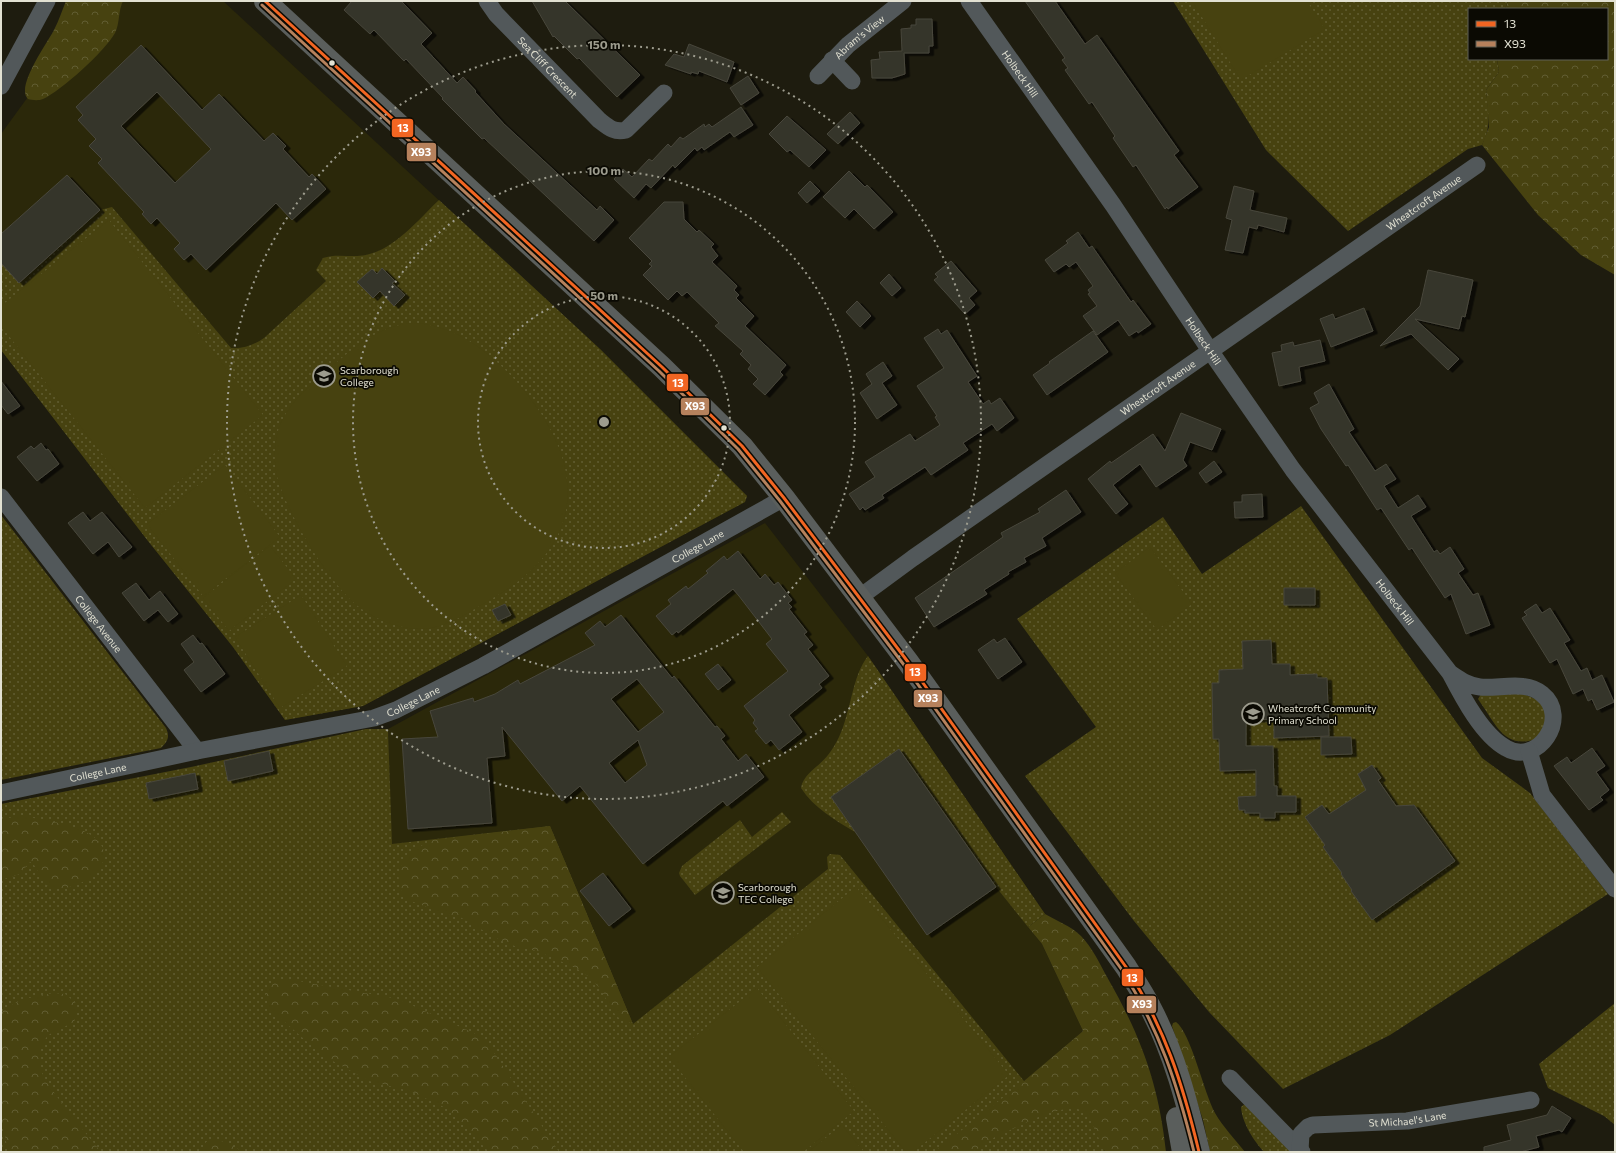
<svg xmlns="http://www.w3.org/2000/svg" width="1616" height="1153" font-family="Commissioner,sans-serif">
  <defs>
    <pattern id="grass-dots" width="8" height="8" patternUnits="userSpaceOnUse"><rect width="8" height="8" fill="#474210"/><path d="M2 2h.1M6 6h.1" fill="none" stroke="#615d32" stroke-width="1.8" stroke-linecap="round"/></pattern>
    <pattern id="forest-crowns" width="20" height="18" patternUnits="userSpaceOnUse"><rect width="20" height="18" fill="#474210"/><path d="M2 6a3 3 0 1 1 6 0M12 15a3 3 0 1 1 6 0" fill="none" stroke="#615d32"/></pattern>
    <filter id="shadow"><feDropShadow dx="4.5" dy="2.5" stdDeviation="0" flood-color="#0009"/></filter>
  </defs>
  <rect width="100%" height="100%" fill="#1e1c0f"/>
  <path fill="#2b280a" d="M79,1h144l377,348 147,147 -2,6 -382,204 -78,14 -52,-73 -85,-106 -147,-191v-216l56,-77z
    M765,523l103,133 177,258 -17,13 14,17 41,87 -141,121 -309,-128 -83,-198 -159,19 -3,-116z"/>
  <path fill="url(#grass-dots)" d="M1173,1h335l-3,8h-36v50h28l2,13 -13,18c2,20 6,36 -4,55l-14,4 -120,82 -82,-81z
    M439,200l161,149 147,147 -2,6 -382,204 -78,14 -52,-73 -85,-106 -147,-191v-87l19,20 80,-73 12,-3 119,141c12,1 23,-3 33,-10l62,-57 -10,-11 7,-12c14,-5 28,0 43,-3 29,-6 52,-35 73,-55z
    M1301,506l181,252 48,35 78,101 -218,141 -107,54 -74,-77 -75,-91 -109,-145 71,-49 -79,-108 146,-102 39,57z
    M1,515l165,213c4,9 2,13 -5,20l-160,32z
    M868,656l177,258 -17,13 -32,-40 -97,-137 -68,47 24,35c-20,-12 -41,-24 -54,-44 2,-14 19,-22 27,-33 4,-5 8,-12 11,-18 12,-25 13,-61 29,-81z
    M1481,694h43l18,8 6,14 -9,22c-34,13 -42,-12 -59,-36l-2,-3z
    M366,729h22l4,115 158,-18 83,198 195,-155 -1,-12 3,-3 10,1 184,226 84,41 -4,30h-1103v-348l190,-37z
    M782,812l9,10 -96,73 -15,-19 -1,-3 3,-7 58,-46 12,17z
    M1615,1003v122l-11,-9 -56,-28 -9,-24z
    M1246,1103l39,38 5,11h-26c-10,-11 -22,-29 -23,-45z"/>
  <path fill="url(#forest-crowns)" d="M66,1h57c-5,10 -3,22 -8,32 -10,18 -54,58 -72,66 -5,2 -11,1 -15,0 -13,-12 20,-57 26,-69 5,-10 8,-19 12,-29z
    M1508,1h107v274l-34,-20 -43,-40 -56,-70 7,-18 -3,-37 13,-18 -2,-13h110v-50h-102z
    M22,816c20,4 57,8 73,22 30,26 -21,57 -44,49 -13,-4 -11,-20 -21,-25l-10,12 -19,6v-61z
    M550,826l83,198 -14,-6 -7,-7 -9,-18 -6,-8 -9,-9 -12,-8 -39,-17 -20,-4 -21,-9 -36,-21 -15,-3 -34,-13 -9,-8 -4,-11 2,-15 7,-10 12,-10 13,-7z
    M1045,914c12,7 26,12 36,22 11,11 19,28 26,41 34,59 52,108 59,175h-61l-17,-37 -10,-6 -9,-1 -24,6 -50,23 -22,15h-39l90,-71 59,-50 -41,-87 -14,-17z
    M280,979l13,1 105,19 78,35 15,14 68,104h-70l-41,-43 -38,-18 -41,-10 -47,-26 -53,-47 -3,-14 4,-10z
    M53,993l12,1 12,10v10l-3,8c-10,6 -24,8 -30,19 -4,7 -6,20 -4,27 5,18 48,67 61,84h-93l-7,-37v-103l19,-12z
    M1176,1022c15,11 28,71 39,91 8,14 20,26 30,39h-35l-7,-32 -31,-94 1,-3z
    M214,1139l14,4 15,9h-39l2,-10z"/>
  <path fill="#474210" d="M1192,1h115l18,28 -84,51z
    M109,220l154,195 -118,93 -144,-182v-20z
    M413,323c41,2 73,26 101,56 71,78 79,162 -21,219 -21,12 -45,30 -71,31 -22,0 -45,-8 -63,-22 -29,-22 -73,-95 -82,-131 -3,-13 -3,-28 0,-41 7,-31 37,-53 60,-73 23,-19 45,-37 76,-39z
    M225,465l55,72 -77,59 -56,-72z
    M270,546l26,33 -67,52 -26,-33z
    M1150,547l42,57 -35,26 -42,-57z
    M301,595l46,71 -67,42 -45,-71z
    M856,887l153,188 -96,77h-7l-149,-185z
    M757,988l97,123 -51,41h-59l-75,-95z
    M842,1125l22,27h-56z"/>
  <path fill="#353429" stroke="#48473c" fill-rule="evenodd" filter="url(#shadow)" d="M352,1h49l31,32 -11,11 36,39 6,-6 13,14 -1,1 29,32 93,86 3,-4 14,14 -20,21 -110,-103 -2,1 -40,-40 1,-1 -37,-39 -2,2 -30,-31 -4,4 -26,-24z
    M532,1h33l75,74 -23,22 -38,-39 -2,1 -23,-23 -1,1z
    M1025,1h30l30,43 12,-9 82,116 -5,4 24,32 -30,22 -1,-2 -2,2 -29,-44 -3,2 -20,-29 2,-2 -23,-34 -3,2 -24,-34 3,-2 -6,-8 3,-2z
    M916,19h16l1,27h-4v7h-25l1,21 -13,4h-20l-1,-18 9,-1 -1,-7 23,-1 -1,-22 10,-1v-3h5z
    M689,44l45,18 -7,20 -28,-11 -1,3 -7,-2v2l-26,-9 9,-11 10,3z
    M141,45l61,65 17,-16 45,47 9,-8 13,13 -3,3 26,28 3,-3 14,15 -34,31 -16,-17 -70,67 -15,-16 -7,6 -10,-11 6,-6 -23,-25 -6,6 -9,-10 2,-2 -46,-49 4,-4 -13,-13 7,-7 -18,-19 5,-5 -7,-8zM157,92l54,57 -36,34 -54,-57z
    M748,76l11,17 -18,12 -11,-17z
    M741,107l12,18 -19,12 -4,-5 -26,18 -2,-3 -5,4 -2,-3 -20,20 -2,-3 -22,23 -5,-4 -12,14 -20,-19 9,-10 9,8 17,-18 3,2 16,-17 3,3 9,-10 3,2 21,-15 1,3 4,-3 3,3z
    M850,112l10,11 -22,21 -11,-10z
    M787,116l39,34 -17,17 -19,-17 -3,2 -18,-18z
    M849,171l16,16 2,-2 26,27 -19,17 -20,-20 -9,9 -22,-21z
    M67,175l33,35 -81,73 -18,-20v-29z
    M810,181l10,10 -13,12 -9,-10z
    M1234,186l20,5 -4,19 37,8 -3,14 -26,-7 -1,4 -8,-2 -6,26 -18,-3 7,-30 -6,-2z
    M664,202h19l1,17 13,13 2,-2 15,14 -3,3 7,9 -6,6 25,24 -3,4 5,5 -3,3 18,18 -9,10 41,39 -6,7 3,3 -18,20 -12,-11 5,-5 -10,-10 3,-4 -11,-11 3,-3 -28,-25 4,-3 -5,-5 -27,-26 -5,4 -5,-5 -9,9 -25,-25 9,-9 -3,-2 3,-3 -23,-23z
    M1078,232l11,16 3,-2 39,56 2,-2 18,24 -13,9 -1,-2 -8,5 -11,-16 -21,15 -14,-19 14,-10 -9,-12 2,-1 -2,-3 5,-4 -17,-24 -7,5 -3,-3 -12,8 -9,-12 23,-17 -2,-2z
    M951,261l26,30 -8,7 6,7 -10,9 -31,-34 4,-3 -3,-3z
    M382,268l13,13 -3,2 13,12 -11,11 -14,-15 -7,7 -16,-16 15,-13 5,5z
    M1428,270l45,10 -8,37 -3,-1 -3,13 -44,-10 44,40 -11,11 -37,-36 -31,12 40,-40z
    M889,274l12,14 -9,8 -12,-13z
    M857,301l14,15 -11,11 -14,-15z
    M1364,308l9,23 -42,16 -11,-28 13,-5 2,5z
    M938,329l3,5 6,-4 30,46 -9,6 15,22 6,-4 2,4 9,-6 14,20 -17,13 -5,-7 -29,19 5,7 -37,25 -6,-8 -43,28 2,3 -19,12 -2,-3 -3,3 -11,-16 26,-17 -10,-15 45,-28 5,7 25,-16 -5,-8 2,-1 -20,-30 27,-18 -20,-30z
    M1093,331l15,21 -61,43 -14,-20 17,-12 -1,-1z
    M1320,340l5,21 -26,6 2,14 -22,5 -7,-33 10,-2 -1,-6 12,-3 1,4z
    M883,362l9,14 -10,7 15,22 -20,14 -17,-26 12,-9 -6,-10z
    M1,381l19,25 -12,8 -7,-9z
    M1329,384l25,45 -5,3 26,39 11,-7 10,15 -12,7 14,22 20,-13 8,12 -15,9 23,36 3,-2 3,4 10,-7 14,22 -6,4 15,22 5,-2 12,32 -24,9 -15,-40 -6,4 -33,-50 -3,2 -28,-42 -4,2 -29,-45 -2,1 -25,-37 -11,-21 9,-5 -5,-10z
    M1181,413l40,16 -9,21 -22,-8 -7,18 4,6 -31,21 -16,-23 -27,21 15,19 -12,10 -28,-35 22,-18 1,2 42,-29 12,17z
    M41,443l5,7 2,-1 11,15 -22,17 -20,-24 14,-11 3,3z
    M1214,461l8,11 -16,11 -7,-10z
    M1066,490l15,22 -39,26 4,8 -22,12 2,4 -18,10 1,2 -25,16 3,4 -53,33 -19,-29 88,-61 -2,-4 39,-21 -2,-3z
    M1262,494l1,23 -28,1 -1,-16h8v-7z
    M83,512l7,9 12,-9 30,35 -13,10 -11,-15 -15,12 -25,-31z
    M738,551l22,28 5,-5 9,11 4,-3 14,18 -4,3 4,4 -3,2 18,23 -3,2 9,11 -5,4 21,27 -10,8 3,4 -33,27 13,17 -23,18 -8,-10 -5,4 -11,-13 3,-2 -5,-6 2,-3 -11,-14 44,-35 -22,-27 6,-5 -33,-43 -6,-7 -55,44 -1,-2 -5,4 -16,-19 15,-12 -3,-4 18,-14 2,3 20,-16 -2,-2 18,-15 3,4z
    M136,583l13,17 11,-9 18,23 -10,8 -10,-12 -14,11 -22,-28z
    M1284,588h31v17h-31z
    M505,604l6,11 -13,6 -6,-11z
    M1536,604l6,9 8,-5 20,32 -6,3 17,28 6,-3 5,12 10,-5 12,27 -17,8 -5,-11 -4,2 -5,-12 -10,5 -16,-35 -7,4 -28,-45 5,-3 -3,-3z
    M621,615l51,63 2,-2 41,51 2,-1 8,10 -4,3 17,22 8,-7 18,23 -37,29 -4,-5 -80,63 -63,-78 -18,15 -60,-74 3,29 -18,2 5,65 -84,6 -6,-90 36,-2 -8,-26 43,-13 1,4 21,-8 23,-14 2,4 75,-39 -10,-12 15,-12 5,6zM637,679l27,33 -26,20 -27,-33zM638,740l9,25 -22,18 -16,-20z
    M193,635l7,9 2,-1 23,31 -24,18 -17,-22 10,-8 -13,-18z
    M1005,638l17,24 -24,17 -20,-29 16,-11 3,4z
    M1271,640l1,24h18v11l27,-1v4h10l2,58 -55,2v-19l-28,1v26h27l1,40h3v10h19v16h-21v6h-15v-5h-15v-3h-6l-1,-13 18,-1v-26l-36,1 -1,-32h-6l-1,-56h7v-13l24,-1 -1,-28z
    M718,664l13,16 -13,10 -13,-16z
    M1321,737h30l1,17 -31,1z
    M1592,748l13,18 -9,6 13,18 -9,7 3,3 -14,10 -35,-44 13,-9 4,6z
    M899,749l97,138 -69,48 -96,-138z
    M269,751l4,20 -45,10 -4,-20z
    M1372,765l9,13 -3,2 18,26 18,-1 41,56 -83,59 -21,-29 1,-1 -11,-16 1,-1 -19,-26 2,-2 -20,-28 17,-12 7,9 37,-24 -8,-16z
    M195,773l3,16 -49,10 -3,-16z
    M603,873l28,36 -22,17 -29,-35z
    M1552,1106l19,12 -9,14 -3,-2 -23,6 3,11 -19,5h-36v-5l27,-7 -4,-15 40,-10z"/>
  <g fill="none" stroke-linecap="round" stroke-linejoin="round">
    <g stroke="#52585a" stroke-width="17">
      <path id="s1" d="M487,1l9,13 103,106c9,7 15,13 27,10l38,-37"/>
      <path id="s2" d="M969,1l144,204 98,147 82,118 157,203c12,23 32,62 56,75 32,19 65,-31 36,-54 -16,-14 -43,-5 -62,-7 -12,-1 -21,-8 -30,-14"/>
      <path d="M832,60l20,21"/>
      <path id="s3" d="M818,76l30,-31 55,-44"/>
      <path d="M1,86l46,-85"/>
      <path id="s4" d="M1,497l196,254"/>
      <path id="s5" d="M860,597l53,-39 564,-393"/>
      <path d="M1529,751l13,44 73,94"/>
      <path id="s6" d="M1,793l196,-42 177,-33 22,-8 87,-44 301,-168"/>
      <path d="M1230,1078l72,74"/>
      <path id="s7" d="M1300,1150l1,-16 7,-7 5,-2 94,-4 124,-21"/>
    </g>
    <path stroke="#5a5e5c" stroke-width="22" d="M265,1l397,366 80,79 42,52 124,164 218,305c8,13 17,26 24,40 24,45 37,96 49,145
      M1177,1118l6,34"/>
    <g stroke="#0b0a03" stroke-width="6">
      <path id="bus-1" d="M265,1l397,366 80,79 42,52 124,164 218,305c39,62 56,114 73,185"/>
    </g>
    <g stroke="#0b0a03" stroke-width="6">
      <path id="bus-2" d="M262,5l397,366 79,78 42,52 124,164 218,305c38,61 55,113 72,182"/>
    </g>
    <use href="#bus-1" stroke="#f26522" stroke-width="3"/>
    <use href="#bus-2" stroke="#b6815c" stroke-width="3"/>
  </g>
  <g fill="none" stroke="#9d9c8e" stroke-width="2" stroke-dasharray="2 4">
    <circle cx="604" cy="422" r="126"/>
    <circle cx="604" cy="422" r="251"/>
    <circle cx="604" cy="422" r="377"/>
  </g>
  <defs>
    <g id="school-ring" transform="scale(1.15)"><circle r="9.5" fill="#0b0a03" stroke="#9d9c8e" stroke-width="1.5"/><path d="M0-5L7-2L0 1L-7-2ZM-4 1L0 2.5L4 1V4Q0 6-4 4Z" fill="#9d9c8e"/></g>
    <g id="university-ring" transform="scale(1.15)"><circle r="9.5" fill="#0b0a03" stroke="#9d9c8e" stroke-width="1.5"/><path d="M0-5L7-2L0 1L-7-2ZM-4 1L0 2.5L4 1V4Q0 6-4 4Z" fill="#9d9c8e"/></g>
  </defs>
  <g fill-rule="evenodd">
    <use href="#school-ring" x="324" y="376"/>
    <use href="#school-ring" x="1253" y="714"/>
    <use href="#university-ring" x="723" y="893"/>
  </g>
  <g fill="#e2e1d2" stroke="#0b0a03" stroke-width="1.5">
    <circle cx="332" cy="63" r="3.5"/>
    <circle cx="724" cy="428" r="3.5"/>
  </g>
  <g text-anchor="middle" stroke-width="3.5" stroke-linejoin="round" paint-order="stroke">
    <g font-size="10" fill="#e2e1d2" stroke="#0b0a03">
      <text dy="4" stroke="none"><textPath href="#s3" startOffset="57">Abram's View</textPath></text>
      <text dy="4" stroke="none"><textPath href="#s1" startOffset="90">Sea Cliff Crescent</textPath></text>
      <text dy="4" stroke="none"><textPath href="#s2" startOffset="89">Holbeck Hill</textPath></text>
      <text dy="4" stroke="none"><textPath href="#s5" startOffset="688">Wheatcroft Avenue</textPath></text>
      <text dy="4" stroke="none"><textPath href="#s2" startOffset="413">Holbeck Hill</textPath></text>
      <text dy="4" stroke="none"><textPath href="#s5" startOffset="364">Wheatcroft Avenue</textPath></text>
      <text dy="4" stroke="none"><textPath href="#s6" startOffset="747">College Lane</textPath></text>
      <text dy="4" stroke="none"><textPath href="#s2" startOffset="737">Holbeck Hill</textPath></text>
      <text dy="4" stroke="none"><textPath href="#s4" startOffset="160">College Avenue</textPath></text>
      <text dy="4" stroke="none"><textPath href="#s6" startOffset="423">College Lane</textPath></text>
      <text dy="4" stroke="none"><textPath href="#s6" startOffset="99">College Lane</textPath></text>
      <text dy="4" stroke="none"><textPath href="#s7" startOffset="126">St Michael's Lane</textPath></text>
    </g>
    <g font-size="10" fill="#e2e1d2" stroke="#0b0a03" text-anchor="start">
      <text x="340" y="374">Scarborough<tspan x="340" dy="12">College</tspan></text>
      <text x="1268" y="712">Wheatcroft Community<tspan x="1268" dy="12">Primary School</tspan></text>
      <text x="738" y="891">Scarborough<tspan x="738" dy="12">TEC College</tspan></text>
    </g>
  </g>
  <circle cx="604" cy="422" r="6" fill="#9d9c8e" stroke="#0b0a03" stroke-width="2"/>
  <g font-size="12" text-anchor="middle" font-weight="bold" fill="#9d9c8e" stroke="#0b0a03" stroke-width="3.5" stroke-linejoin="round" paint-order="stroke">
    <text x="604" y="49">150 m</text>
    <text x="604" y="175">100 m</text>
    <text x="604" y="300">50 m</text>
  </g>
  <g stroke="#0b0a03" stroke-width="1.5">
    <rect x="391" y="118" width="23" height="20" rx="4" fill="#f26522"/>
    <rect x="406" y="142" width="31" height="20" rx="4" fill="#b6815c"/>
    <rect x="666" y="373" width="23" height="19" rx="4" fill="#f26522"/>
    <rect x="680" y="397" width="30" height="19" rx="4" fill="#b6815c"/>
    <rect x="904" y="663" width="23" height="19" rx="4" fill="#f26522"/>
    <rect x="913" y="689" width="30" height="19" rx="4" fill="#b6815c"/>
    <rect x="1121" y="968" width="23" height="19" rx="4" fill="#f26522"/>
    <rect x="1126" y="995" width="31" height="19" rx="4" fill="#b6815c"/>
  </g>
  <g font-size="11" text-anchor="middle" font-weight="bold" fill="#fff">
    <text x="403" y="132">13</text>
    <text x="421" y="156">X93</text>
    <text x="678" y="387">13</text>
    <text x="695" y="410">X93</text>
    <text x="915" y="676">13</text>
    <text x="928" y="702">X93</text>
    <text x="1132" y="982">13</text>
    <text x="1142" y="1008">X93</text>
  </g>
  <rect width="1616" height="1153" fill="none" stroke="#e2e1d2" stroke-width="4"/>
  <rect x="1468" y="8" width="140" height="52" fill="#0b0a03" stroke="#616056"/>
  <rect x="1476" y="21" width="20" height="6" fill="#f26522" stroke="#616056"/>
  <text x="1504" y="28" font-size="12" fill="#e2e1d2">13</text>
  <rect x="1476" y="41" width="20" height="6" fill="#b6815c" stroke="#616056"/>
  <text x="1504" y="48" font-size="12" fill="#e2e1d2">X93</text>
</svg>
